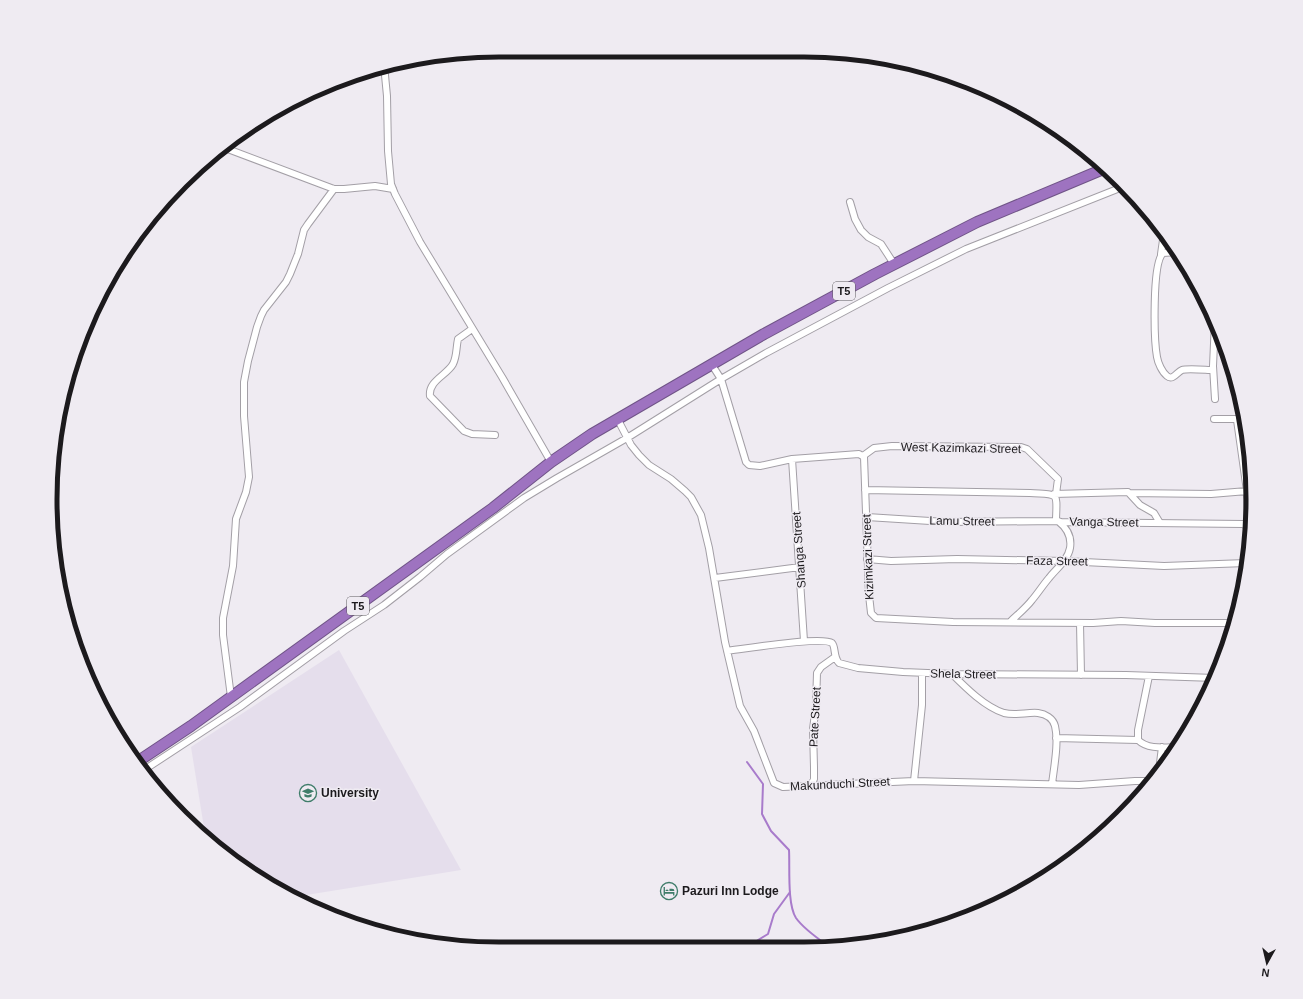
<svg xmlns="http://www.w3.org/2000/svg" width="1303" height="999" font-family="Helvetica,sans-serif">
  <rect width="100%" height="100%" fill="#efebf2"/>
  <path fill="#e5deec" d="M339,650l122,220 -167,27 -19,-8 -69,-49 -15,-93z"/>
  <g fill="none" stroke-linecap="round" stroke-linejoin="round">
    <path stroke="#a87bcb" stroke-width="2" d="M747,762l16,22 -1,30 9,17 18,19c1,17 -2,54 7,68 7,10 21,20 31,27
      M750,945l18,-11 6,-20 16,-22"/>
    <g stroke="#a39fa6" stroke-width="8">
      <path id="minor" d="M384,65l3,31 1,55 3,33 4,10 25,48 82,135 49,85
        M225,148l109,41h10l31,-3 18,3
        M850,202l5,17 6,11 7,7 13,7 13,20
        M1178,252l-15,1c-11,10 -9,87 -6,104 1,6 5,15 10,19 6,5 10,-4 15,-6 5,-2 25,0 31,0
        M1161,254l3,-21
        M472,329l-14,10c-2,9 -1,17 -5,25 -6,11 -25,17 -23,32l34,35 8,3 23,1
        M712,365l9,14 25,83 3,3 11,1 32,-7 67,-5 5,3 5,138 2,18 5,5 77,4 140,1 28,-2 34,2h78
        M1215,399l-2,-33 2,-45
        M1214,419h22l1,1 10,71 1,36
        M618,420l13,25 8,10 10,10 22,14 14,12 6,6 10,18 8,33 16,94 15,64 14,25 20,52 9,4 131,-6 165,4 56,-4h16
        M863,456l11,-8 18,-2 129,1 6,2 31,30 -2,15
        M792,459l12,182
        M865,490l165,3c29,2 27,-2 26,26l2,2 3,1 182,2 6,4 -3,44
        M1129,493l82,1 36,-3
        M1054,494l74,-2 12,13 14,8 6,10
        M867,517l79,5 112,-1c9,7 14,15 12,27 -2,12 -14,21 -21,30 -6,7 -11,15 -17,22 -6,8 -15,15 -22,22
        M867,559l24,2 66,-2 107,2 100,5 82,-3
        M715,578l85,-11
        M1080,623l1,52
        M727,651c16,-2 95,-15 105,-8 4,4 1,14 7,20l19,5 45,4 49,2 174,1 89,3
        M952,674c14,14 33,33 52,39 12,3 23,-1 34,0 7,1 15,5 17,13 4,16 -1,41 -3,58
        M1149,676l-11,54v10c10,10 28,7 40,7
        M231,697l-8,-62v-17l10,-52 3,-47 10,-27 3,-15 -5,-61v-34l4,-21 9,-34 4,-11 3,-6 22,-28 4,-8 8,-20 6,-24 4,-6 26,-35
        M1056,738l82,2
        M144,770l96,-63 104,-76 40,-26 36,-28 27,-23 77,-56 33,-20 70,-40 94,-59 45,-26 122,-65 78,-39 159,-63
        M1159,771l3,-24
        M914,781l8,-76v-32
        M811,785l3,-6v-12l-1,-38 3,-23 1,-33 4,-6 14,-10"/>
    </g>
    <g stroke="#705487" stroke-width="12">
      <path id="highway" d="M137,762l54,-36 40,-29 262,-189 58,-46 41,-28 172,-100 111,-60 102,-52 129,-54"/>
    </g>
    <use href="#minor" stroke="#fff" stroke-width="6"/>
    <use href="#highway" stroke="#9e73c0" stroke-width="10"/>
  </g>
  <defs>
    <g id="school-ring" transform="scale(0.9)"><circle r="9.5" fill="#efebf2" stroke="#3f7d6a" stroke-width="1.5"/><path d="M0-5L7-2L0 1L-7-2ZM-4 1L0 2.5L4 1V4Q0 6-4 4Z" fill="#3f7d6a"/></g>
    <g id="hotel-ring" transform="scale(0.9)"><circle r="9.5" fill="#efebf2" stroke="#3f7d6a" stroke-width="1.5"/><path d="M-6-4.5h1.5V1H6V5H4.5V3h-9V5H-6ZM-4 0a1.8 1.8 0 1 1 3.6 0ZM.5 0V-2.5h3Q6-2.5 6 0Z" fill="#3f7d6a"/></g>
  </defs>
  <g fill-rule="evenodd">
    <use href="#school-ring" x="308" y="793"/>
    <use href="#hotel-ring" x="669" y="891"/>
  </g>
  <g text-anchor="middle" stroke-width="3" stroke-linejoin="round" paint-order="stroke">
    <g fill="#efebf2" stroke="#5b595d" stroke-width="1">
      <rect x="833" y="282" width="22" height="18" rx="3"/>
      <rect x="347" y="597" width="22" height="18" rx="3"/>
    </g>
    <g font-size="11" font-weight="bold" fill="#1c1a1d">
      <text x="844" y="295">T5</text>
      <text x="358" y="610">T5</text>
    </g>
    <g font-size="12" fill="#1c1a1d" stroke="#efebf2">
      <text transform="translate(961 448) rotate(1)" y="4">West Kazimkazi Street</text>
      <text transform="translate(962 521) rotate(1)" y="4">Lamu Street</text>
      <text transform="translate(1104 522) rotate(1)" y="4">Vanga Street</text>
      <text transform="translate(799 550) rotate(-94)" y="4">Shanga Street</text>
      <text transform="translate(868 557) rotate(-92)" y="4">Kizimkazi Street</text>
      <text transform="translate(1057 561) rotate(1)" y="4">Faza Street</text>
      <text transform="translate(963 674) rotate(1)" y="4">Shela Street</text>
      <text transform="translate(815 717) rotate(-87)" y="4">Pate Street</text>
      <text transform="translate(840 784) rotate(-3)" y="4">Makunduchi Street</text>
    </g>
    <g font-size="12" font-weight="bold" fill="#1c1a1d" stroke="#efebf2" text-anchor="start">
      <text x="321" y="797">University</text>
      <text x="682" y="895">Pazuri Inn Lodge</text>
    </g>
  </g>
  <path d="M0 0H1303V999H0ZM499 57H804A442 442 0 0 1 1246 499V500A442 442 0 0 1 804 942H499A442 442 0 0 1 57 500V499A442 442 0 0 1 499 57Z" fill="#efebf2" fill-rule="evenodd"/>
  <path fill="none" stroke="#1c1a1d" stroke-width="5" d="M499 57H804A442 442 0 0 1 1246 499V500A442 442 0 0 1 804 942H499A442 442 0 0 1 57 500V499A442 442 0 0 1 499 57Z"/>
  <g transform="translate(1267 963) rotate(188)" stroke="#efebf2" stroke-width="3" paint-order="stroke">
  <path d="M0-3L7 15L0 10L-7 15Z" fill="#1c1a1d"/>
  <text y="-6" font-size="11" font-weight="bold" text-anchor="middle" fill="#1c1a1d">N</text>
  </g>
</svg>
